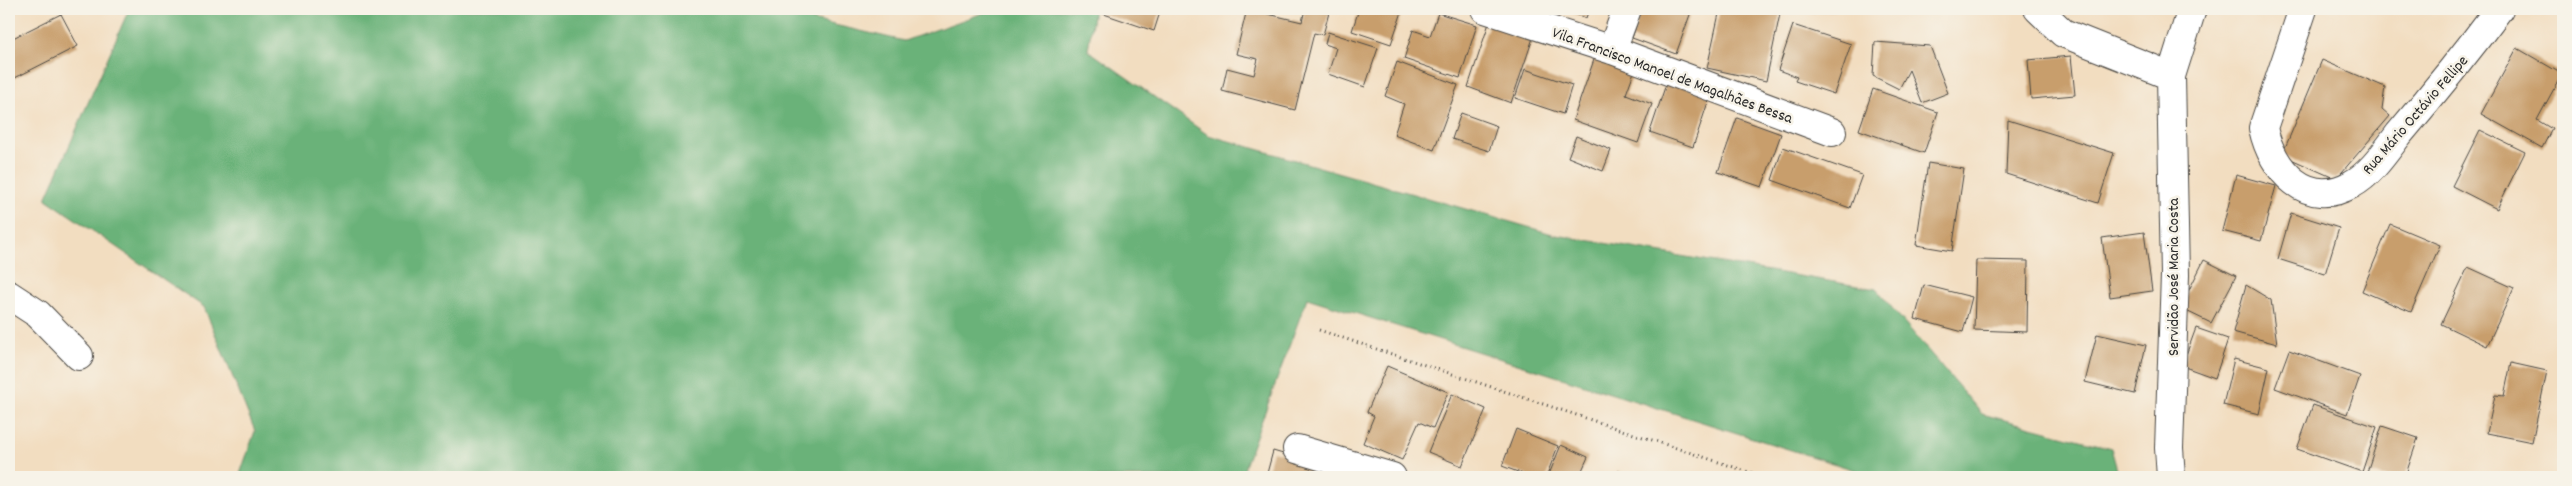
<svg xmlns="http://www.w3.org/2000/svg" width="2572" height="486" font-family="Dekko,sans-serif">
  <rect width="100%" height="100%" fill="#f7f3e8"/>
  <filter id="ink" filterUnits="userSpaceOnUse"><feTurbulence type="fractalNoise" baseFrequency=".02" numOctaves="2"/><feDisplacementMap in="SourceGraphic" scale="10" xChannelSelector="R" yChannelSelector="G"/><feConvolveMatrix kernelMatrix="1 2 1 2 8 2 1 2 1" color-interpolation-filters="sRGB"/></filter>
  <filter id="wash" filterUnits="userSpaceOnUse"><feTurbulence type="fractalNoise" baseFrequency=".0096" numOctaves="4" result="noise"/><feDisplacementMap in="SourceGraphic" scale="20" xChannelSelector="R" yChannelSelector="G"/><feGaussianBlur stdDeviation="1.12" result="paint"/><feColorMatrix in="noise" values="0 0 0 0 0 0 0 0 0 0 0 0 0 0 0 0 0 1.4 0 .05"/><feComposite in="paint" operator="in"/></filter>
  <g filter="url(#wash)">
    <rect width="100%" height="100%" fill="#f2ddc0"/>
    <path fill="#6bb279" stroke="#4b6e52" d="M129,9h636l139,32 90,-32h100l-6,41 120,85 348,100 320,54 106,125 129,34 8,29h-242l-570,-179 -66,179h-1002l16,-46 -51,-124 -158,-108z"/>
    <g id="blocks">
      <path fill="#c89e6c" d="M1099,9h62l-7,22 -56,-19z
        M1247,9l55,13 3,-13h25l-7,26 -9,-2 -19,77 -73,-19 5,-23 27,7 4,-16 -22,-5z
        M1359,9h44l-12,35 -39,-13z
        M1562,9h27l-3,9z
        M1642,9h50l-16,45 -44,-16z
        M1720,9h61l-15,72 -59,-13z
        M1800,9h37v1l-37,4z
        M1438,13l39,12 -17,53 -56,-19 9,-29 17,6z
        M61,14l17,32 -69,35v-41z
        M1490,20l44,15 -23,68 -43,-16z
        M1793,25l58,19 -17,50 -39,-13 2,-4 -19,-7z
        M1328,32l50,16 -13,39 -37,-13 8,-26 -11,-4z
        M1875,42l55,4 18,47 -26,10 -13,-33 -10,19 -26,-13z
        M2517,48l45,26 -25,46 15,9 -10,19 -61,-34z
        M1596,54l39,15 -9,25 26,10 -14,39 -65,-23z
        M2071,56l4,39 -44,4 -3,-39z
        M2322,60l63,27 -3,22 8,7 -54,63 -54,-24z
        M1397,62l61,23 -24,65 -40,-15 10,-31 -19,-8z
        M1525,69l47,16 -9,29 -48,-16z
        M1667,81l43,15 -17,51 -43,-15z
        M1873,89l65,23 -14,41 -65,-23z
        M1461,113l36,13 -8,25 -37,-12z
        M1737,118l44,16 -19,53 -44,-15z
        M2008,120l106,33 -16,50 -92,-29z
        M2480,130l45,22 -28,57 -45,-23z
        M1576,136l35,14 -8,21 -35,-14z
        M1783,147l79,28 -12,33 -78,-28z
        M1928,163l36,6 -12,82 -36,-6z
        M2236,175l40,11 -15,55 -39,-10z
        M2291,213l48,15 -14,46 -47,-15z
        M2390,224l50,21 -29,67 -49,-21z
        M2144,232l8,59 -42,6 -8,-59z
        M1976,260l52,1 -1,71 -53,-2z
        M2204,260l32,16 -25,47 -31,-15z
        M2468,267l46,21 -27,58 -46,-22z
        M1924,285l48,12 -9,35 -48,-13z
        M2246,285l25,15 6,44 -44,-12z
        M2196,328l32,11 -13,39 -33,-12z
        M2097,334l49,11 -11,49 -50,-12z
        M2289,350l71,26 -13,38 -72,-26z
        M2234,359l35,9 -10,46 -36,-9z
        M2511,363l36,8 -15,71 -45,-9 8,-38 9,1z
        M1387,366l61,26 -15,36 -14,-6 -17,38 -39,-17 11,-27 -7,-4z
        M1452,394l34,15 -24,57 -34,-14z
        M2313,405l64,22 -15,45 -65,-23z
        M2382,426l36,12 -13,39h-22l-16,-5z
        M1516,429l42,17 -12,31h-15l-29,-11z
        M1561,445l27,12 -9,20h-31z
        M1273,451l78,23 -1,3h-84z
        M1618,471l13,6h-15z"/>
    </g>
  </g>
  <g filter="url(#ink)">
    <use href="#blocks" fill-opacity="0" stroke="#494641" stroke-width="1"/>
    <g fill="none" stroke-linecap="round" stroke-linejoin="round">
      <g stroke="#494641" stroke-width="30">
        <path id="minor" d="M1485,9l127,41 220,82
          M2038,9l25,24 108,43
          M2303,9l-40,119c9,42 44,82 89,56 19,-10 34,-33 47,-50 35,-41 68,-82 100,-125
          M1612,50l15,-41
          M9,295l29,19 41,42
          M1297,449l95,28
          M2171,477l-2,-29 6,-173 -4,-199 21,-67"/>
      </g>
      <path stroke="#494641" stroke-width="3" stroke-dasharray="1 4" stroke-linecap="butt" d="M1319,330l445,147"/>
      <use href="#minor" stroke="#fff" stroke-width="28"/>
    </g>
  </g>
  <g text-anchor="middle" stroke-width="5" stroke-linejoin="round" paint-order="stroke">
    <g font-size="16" fill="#2b2b2b" stroke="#f7f3e8">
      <text transform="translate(1673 74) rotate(20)" y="6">Vila Francisco Manoel de Magalhães Bessa</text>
      <text transform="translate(2414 114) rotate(-49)" y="6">Rua Mário Octávio Fellipe</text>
      <text transform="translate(2172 277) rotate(-90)" y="6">Servidão José Maria Costa</text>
    </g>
  </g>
  <rect width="2572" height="486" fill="none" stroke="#f7f3e8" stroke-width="30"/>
</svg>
